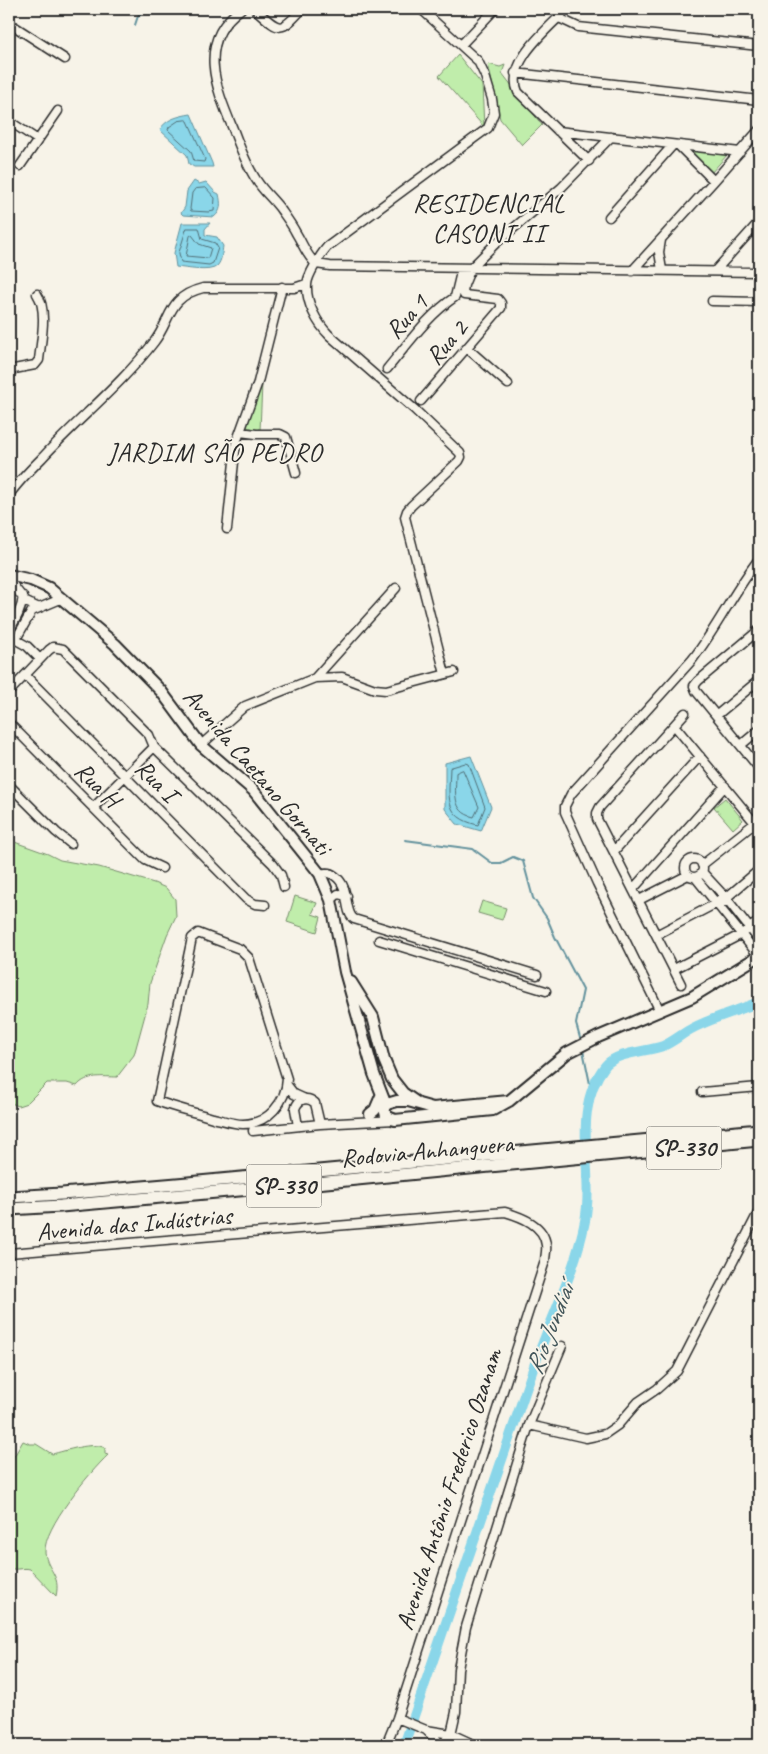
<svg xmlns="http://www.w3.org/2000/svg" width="768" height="1754" font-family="Caveat,sans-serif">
  <rect width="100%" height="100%" fill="#f7f3e8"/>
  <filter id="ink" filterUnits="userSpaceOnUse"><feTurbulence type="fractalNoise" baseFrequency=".02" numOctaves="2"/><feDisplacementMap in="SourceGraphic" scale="10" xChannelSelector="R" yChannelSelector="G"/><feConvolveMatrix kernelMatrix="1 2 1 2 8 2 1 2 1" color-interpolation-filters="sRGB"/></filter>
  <g filter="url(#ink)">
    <path fill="#c0edab" stroke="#768c6b" d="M458,55l24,30 2,42 -45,-51z
      M488,64l12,3 5,-2 -3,8 40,52 -20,20 -22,-26z
      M686,148l42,6 -17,19z
      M262,384l-2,46 -14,-3v-5z
      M725,798l18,22 -10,9 -19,-22z
      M9,840l39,14 12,6 39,7 55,16 12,5 9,11 1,17 -9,19 -17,48 -2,21 -14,51 -17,22c-14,0 -30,-3 -40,9l-10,-3h-20l-20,20 -9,3 -9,-4z
      M295,896l22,7 -5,11 9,3 -4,15 -30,-10z
      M482,901l24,7 -4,12 -24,-7z
      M23,1441l7,3h6l16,10c13,-3 41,-13 53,-6v6l3,1c-18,17 -65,73 -63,97 2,19 16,22 11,44l-26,-27c-8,-2 -14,2 -21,-1v-103z"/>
    <path fill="#8ad6e9" stroke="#64929d" d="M191,114l21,49 1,4h-19l-5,-3 -2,-9 -27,-25c5,-11 19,-14 31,-16z
      M194,181l5,3 7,-2 9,10 4,2c2,9 3,17 -5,23l-31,-2 -2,-2 4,-6 2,-16z
      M182,223h28l-5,6v6l12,2 6,9c-1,6 -1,15 -6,20 -6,7 -31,2 -41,1l-2,-14z
      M471,756l20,51 -10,24 -24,-7 -12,-15v-46z"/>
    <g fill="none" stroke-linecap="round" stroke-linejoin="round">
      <path stroke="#516f77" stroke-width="1" d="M186,120l2,1 17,38 -1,3 -10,-1 -3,-10 -23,-21 1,-3 9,-6z
        M206,188l9,10 -1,13 -5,1 -18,-1 -1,-2 2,-16 3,-4z
        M187,228h12l3,11 13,4 3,5 -5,15 -4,2 -28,-3 -2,-9z
        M192,235l7,9 12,4 -3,10 -22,-2 4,-20z
        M466,763l3,1 16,43 -7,18c-35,-8 -29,-28 -28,-57z
        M463,770l16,37 -5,10c-23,-5 -18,-25 -18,-44z"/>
      <path stroke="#64929d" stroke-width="2" d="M135,25l3,-9 6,-7
        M405,840l68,9 19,14h9l12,-6 10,4 10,37 14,20 8,19 28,53 -7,34 4,14
        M583,1050l7,34 -2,14"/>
      <path stroke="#8ad6e9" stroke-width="10" d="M404,1745c43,-124 85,-249 128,-373 17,-50 43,-99 53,-151 10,-50 -15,-110 20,-155 11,-14 41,-14 58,-20 10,-4 20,-13 30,-18 21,-11 44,-17 66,-26"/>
      <g stroke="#2b2b2b" stroke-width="11">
        <path id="minor" d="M241,9c-45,32 -25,79 -8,120 7,18 13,36 24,52 7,11 17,19 24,29 5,7 11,15 15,23 7,11 10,22 20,31
          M255,9c24,21 24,26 47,0
          M421,9l57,52 7,15 7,23 2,14 -6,15 -11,8 -150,111c-6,7 -20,29 -20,38 -1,18 10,38 22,50l85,74 46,44 1,4 -2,4 -48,45 -4,5 -2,6 40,157
          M567,9c-19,20 -62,53 -49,83l71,69
          M559,18l19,9 181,19
          M9,23l56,36
          M461,45l34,-36
          M515,73l244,27
          M9,121l29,19
          M558,131l182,21
          M678,145l36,36
          M20,166l38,-55
          M609,217l64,-72
          M661,240l-2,12 3,18
          M316,264l14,2 429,6
          M632,271l82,-90 45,-51
          M715,271l44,-49
          M712,301l47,1
          M467,348l41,36
          M387,369c21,-25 41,-54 68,-72l7,-29
          M9,370l26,-5 4,-5c2,-19 9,-50 -2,-66
          M421,401l80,-93v-5l-3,-4 -34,-4 -1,-3 1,-7 7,-17 24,-24 66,-56 50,-51
          M240,432l16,2h24l6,3 10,36
          M9,495c9,-13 21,-25 33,-37 36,-39 79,-73 112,-116 18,-23 13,-45 49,-54h91l12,-4
          M227,529l9,-86 22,-61 24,-95
          M9,580l17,22 13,6
          M9,630c7,-11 13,-21 14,-34
          M759,630l-61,51 -4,5 2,5 63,77
          M9,636l18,10 13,13
          M16,639l16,-28 31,-13
          M25,675l221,224 9,5 10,1
          M315,678l81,-90
          M9,692l40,-42 4,-3 10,2 86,86 5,12 119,117 8,11 3,12
          M717,715l42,-35
          M9,723l136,137 17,8
          M674,725l85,103
          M201,745l44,-39 70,-28 27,-1 33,12 11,1 68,-18
          M741,745l18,-15
          M9,785l47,47 15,12
          M94,807l60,-60
          M614,851l86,-95
          M685 868a9 9 0 1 1 18 0a9 9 0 1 1-18 0Z
          M702,865l53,-42
          M702,872l24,26 33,42
          M320,874c6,-2 10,-2 15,2 16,11 8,35 19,43l183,56
          M695,877l64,79
          M633,889l92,-103
          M331,900l7,-6 9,2
          M639,900l49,-25
          M725,902l1,-4 33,-28
          M198,933l42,16 9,9 38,121c-1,23 -19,45 -44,45 -10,0 -20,-4 -30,-6 -19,-6 -38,-10 -56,-17l35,-163z
          M656,935l61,-32 2,-3
          M379,940l167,51
          M674,969l68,-35 17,-13
          M681,984l-84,-165v-6l3,-6 85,-94
          M660,1011l-63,-128 -32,-71v-6l6,-12 121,-134c25,-32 42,-69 67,-101
          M287,1085l7,9 11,5
          M702,1092l57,-5
          M298,1126l-3,-17c3,-10 12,-13 20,-6l5,21
          M253,1131l67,-7 75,-4
          M9,1253l496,-41c17,5 39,13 41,33 1,5 -1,11 -1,16l-148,457 -11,27
          M529,1425l57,13 19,-4 13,-9 20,-23 19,-13 20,-18 82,-160
          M397,1718l29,12 25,4 24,11
          M426,1730l16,15
          M444,1745l2,-5 5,-6 5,-22 2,-43 8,-42 63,-202 33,-79"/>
      </g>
      <g stroke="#2b2b2b" stroke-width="14">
        <path id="major" d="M9,575l22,5 18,8 66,56 46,47 40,54 52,45 67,84 11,26 14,72 29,102 12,31
          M351,982l22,35 11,43 8,19 11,14 13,9
          M509,1101l-76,7 -25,-7h-11l-10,3 -3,4 2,8 9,4 98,-10 16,-9 58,-48 31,-16 94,-40 67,-41
          M370,1114l5,-4 6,-14"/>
      </g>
      <g stroke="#2b2b2b" stroke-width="15">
        <path id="highway" d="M9,1197l53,-3 126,-11 571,-53
          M9,1209l52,-3 255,-23 443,-43"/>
      </g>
      <use href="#minor" stroke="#f7f3e8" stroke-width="8"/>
      <use href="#major" stroke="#f7f3e8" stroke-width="10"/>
      <use href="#highway" stroke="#f7f3e8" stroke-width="11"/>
    </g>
  </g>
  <g text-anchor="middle" stroke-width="4" stroke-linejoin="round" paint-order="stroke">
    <g fill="#f7f3e8" stroke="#686764" stroke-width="1">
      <rect x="646.5" y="1126.5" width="75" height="43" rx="4"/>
      <rect x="246.5" y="1164.5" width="75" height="43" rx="4"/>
    </g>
    <g font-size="24" font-weight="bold" fill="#2b2b2b">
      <text x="684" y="1156">SP-330</text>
      <text x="284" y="1194">SP-330</text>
    </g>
    <g font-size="25" fill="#2b2b2b" stroke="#f7f3e8">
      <text transform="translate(406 316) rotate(-48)" y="9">Rua 1</text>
      <text transform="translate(446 342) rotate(-49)" y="9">Rua 2</text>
      <text transform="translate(258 771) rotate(49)" y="9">Avenida Caetano Gornati</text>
      <text transform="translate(157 780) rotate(45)" y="9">Rua I</text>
      <text transform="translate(98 784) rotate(45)" y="9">Rua H</text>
      <text transform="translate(427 1150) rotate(-5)" y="9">Rodovia Anhanguera</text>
      <text transform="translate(134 1223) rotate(-5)" y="9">Avenida das Indústrias</text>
      <text transform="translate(448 1489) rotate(-72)" y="9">Avenida Antônio Frederico Ozanam</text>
    </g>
    <g font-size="26" letter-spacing="1" fill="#2b2b2b" stroke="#f7f3e8">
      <text x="489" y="212">RESIDENCIAL<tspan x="489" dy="30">CASONI II</tspan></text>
      <text x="215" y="461">JARDIM SÃO PEDRO</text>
    </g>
    <g font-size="26" font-style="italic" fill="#43565a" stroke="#f7f3e8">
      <text transform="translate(549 1329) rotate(-69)" y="9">Rio Jundiaí</text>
    </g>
  </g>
  <rect width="768" height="1754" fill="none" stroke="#f7f3e8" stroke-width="30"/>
  <rect x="15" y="15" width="738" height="1724" fill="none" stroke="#2b2b2b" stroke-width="2" filter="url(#ink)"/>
</svg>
